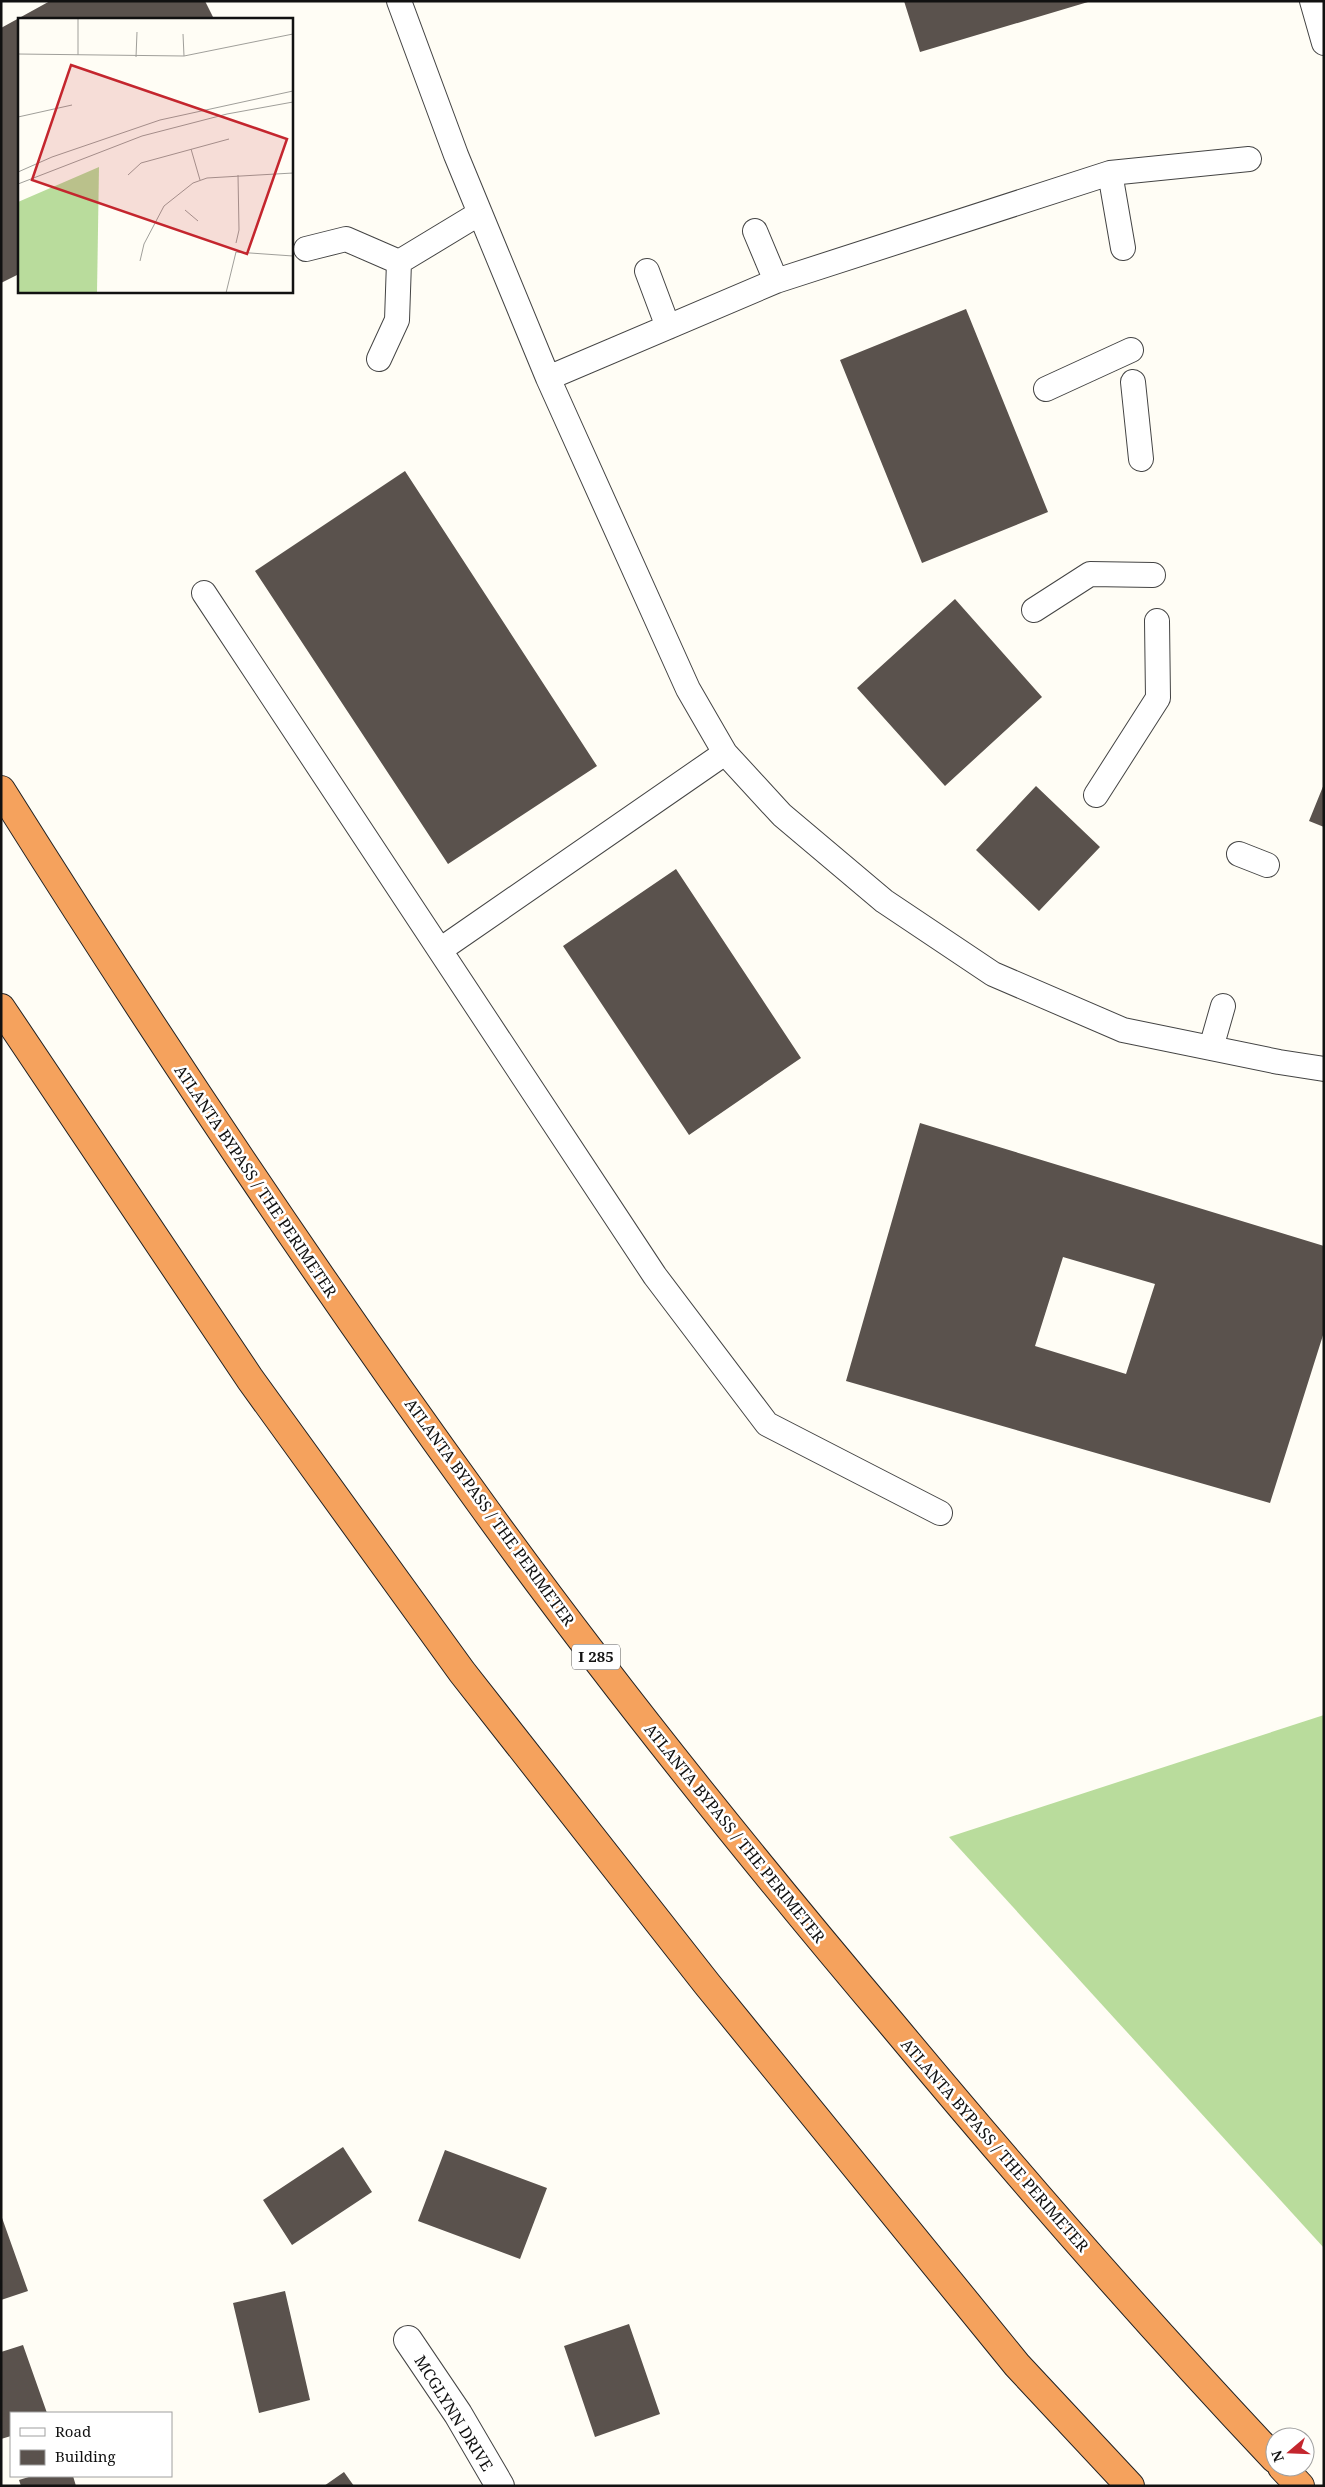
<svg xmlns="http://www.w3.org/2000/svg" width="1325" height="2487" font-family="'Noto Serif',serif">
  <rect width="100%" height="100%" fill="#fffdf5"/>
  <path fill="#b9dc9c" d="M1324,1715v533l-375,-411z"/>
  <path fill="#5a524d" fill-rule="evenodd" d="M50,1h155l9,18h-195v255l-18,9v-255z
    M904,1h184v1l-168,50z
    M966,309l82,203 -126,51 -82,-203z
    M405,471l192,295 -149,98 -193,-293z
    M955,599l87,98 -97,89 -88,-98z
    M1324,784v43l-15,-6z
    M1036,786l64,61 -61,64 -63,-61z
    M676,869l125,189 -112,77 -126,-189z
    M920,1123l404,123v86l-54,171 -424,-122zM1063,1257l92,27 -29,90 -91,-28z
    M343,2147l29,45 -80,53 -29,-45z
    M445,2150l102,38 -27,71 -102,-38z
    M1,2215l27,76 -27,9z
    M285,2291l25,109 -51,13 -26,-110z
    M629,2324l31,90 -65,23 -31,-91z
    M23,2345l24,68h-36v23l-10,3v-87z
    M344,2472l10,14h-30z
    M32,2476h41l3,10h-55l-2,-6z"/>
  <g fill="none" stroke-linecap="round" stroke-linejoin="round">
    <g stroke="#444" stroke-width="26">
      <path id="lane" d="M399,1l57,154 92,223 140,311 37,64 57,62 102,86 109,73 130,56 156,32 45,7
        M1312,1l12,42
        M1110,173l13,75
        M755,231l21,50
        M306,249l40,-10 53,23
        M399,262l81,-49
        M647,271l21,56
        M379,359l18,-39 2,-58
        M548,378l228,-97 334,-108 139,-14
        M1133,382l8,77
        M1046,389l85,-39
        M204,593l451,683 112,148 173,89
        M1034,610l56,-36 63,1
        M1096,795l62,-97 -1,-77
        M1239,854l28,11
        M440,950l285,-197
        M1211,1048l12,-42"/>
    </g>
    <g stroke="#444" stroke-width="30">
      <path id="street" d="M408,2340l50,74 42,72"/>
    </g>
    <g stroke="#222" stroke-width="30">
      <path id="highway" d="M1,790c152,242 310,479 478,711 129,179 269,353 412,522 124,149 251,295 384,436
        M1,1008l249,371 212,293 245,312 310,381 113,121
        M1282,2467l18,19"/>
    </g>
    <use href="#lane" stroke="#fff" stroke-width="24"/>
    <use href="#street" stroke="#fff" stroke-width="28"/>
    <use href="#highway" stroke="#f5a25d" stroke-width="28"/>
  </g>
  <g text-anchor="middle" stroke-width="5" stroke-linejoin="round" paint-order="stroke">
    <rect fill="#fff" stroke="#585858" stroke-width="1" x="572" y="1644.5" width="48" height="25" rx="4"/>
    <g font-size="15" font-weight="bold" fill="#111">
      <text x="596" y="1662">I 285</text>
    </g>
    <g font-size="16" fill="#111" stroke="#fff">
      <text transform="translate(256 1181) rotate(56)" y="6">ATLANTA BYPASS / THE PERIMETER</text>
      <text transform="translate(490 1512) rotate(54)" y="6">ATLANTA BYPASS / THE PERIMETER</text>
      <text transform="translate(735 1833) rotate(51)" y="6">ATLANTA BYPASS / THE PERIMETER</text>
      <text transform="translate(995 2145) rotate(49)" y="6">ATLANTA BYPASS / THE PERIMETER</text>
      <text transform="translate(454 2413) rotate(58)" y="6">MCGLYNN DRIVE</text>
    </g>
  </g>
  <g transform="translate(18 18)">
    <rect width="275" height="275" fill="#fffdf5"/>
    <path d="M81,149l-2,126h-79v-91z" fill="#b9dc9c"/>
    <path fill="none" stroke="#a09f9a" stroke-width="1" d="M165,16l1,22M0,36l166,2 109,-22M60,37v-37M118,39l1,-25M0,99l54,-12M173,131l9,31M0,154l34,-15 108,-37 133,-29M110,157l13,-12 88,-24M0,166l124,-48 85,-22 66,-12M167,192l13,11M218,225l3,-13 -1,-55M122,243l4,-17 20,-38 29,-23 14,-5 86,-5M208,275l10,-41 57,4"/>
    <path fill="#c4262e" fill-opacity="0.15" stroke="#c4262e" stroke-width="2.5" d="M53,47l216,74 -40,115 -215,-74z"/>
    <rect width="275" height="275" fill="none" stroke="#111" stroke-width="2.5"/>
  </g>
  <rect width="1325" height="2487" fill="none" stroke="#111111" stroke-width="5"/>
  <rect x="10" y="2412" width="162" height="65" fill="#ffffff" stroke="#a0a0a0"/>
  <rect x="20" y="2428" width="25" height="8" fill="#ffffff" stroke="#a0a0a0"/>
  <text x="55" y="2437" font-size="15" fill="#111111">Road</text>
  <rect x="20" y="2450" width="25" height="15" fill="#5a524d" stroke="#a0a0a0"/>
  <text x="55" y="2462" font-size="15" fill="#111111">Building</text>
  <g transform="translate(1290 2452) rotate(251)"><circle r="24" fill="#ffffff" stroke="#a0a0a0"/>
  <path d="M0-4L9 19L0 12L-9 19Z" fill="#c4262e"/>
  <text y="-8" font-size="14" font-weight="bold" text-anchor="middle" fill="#111111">N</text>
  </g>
</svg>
